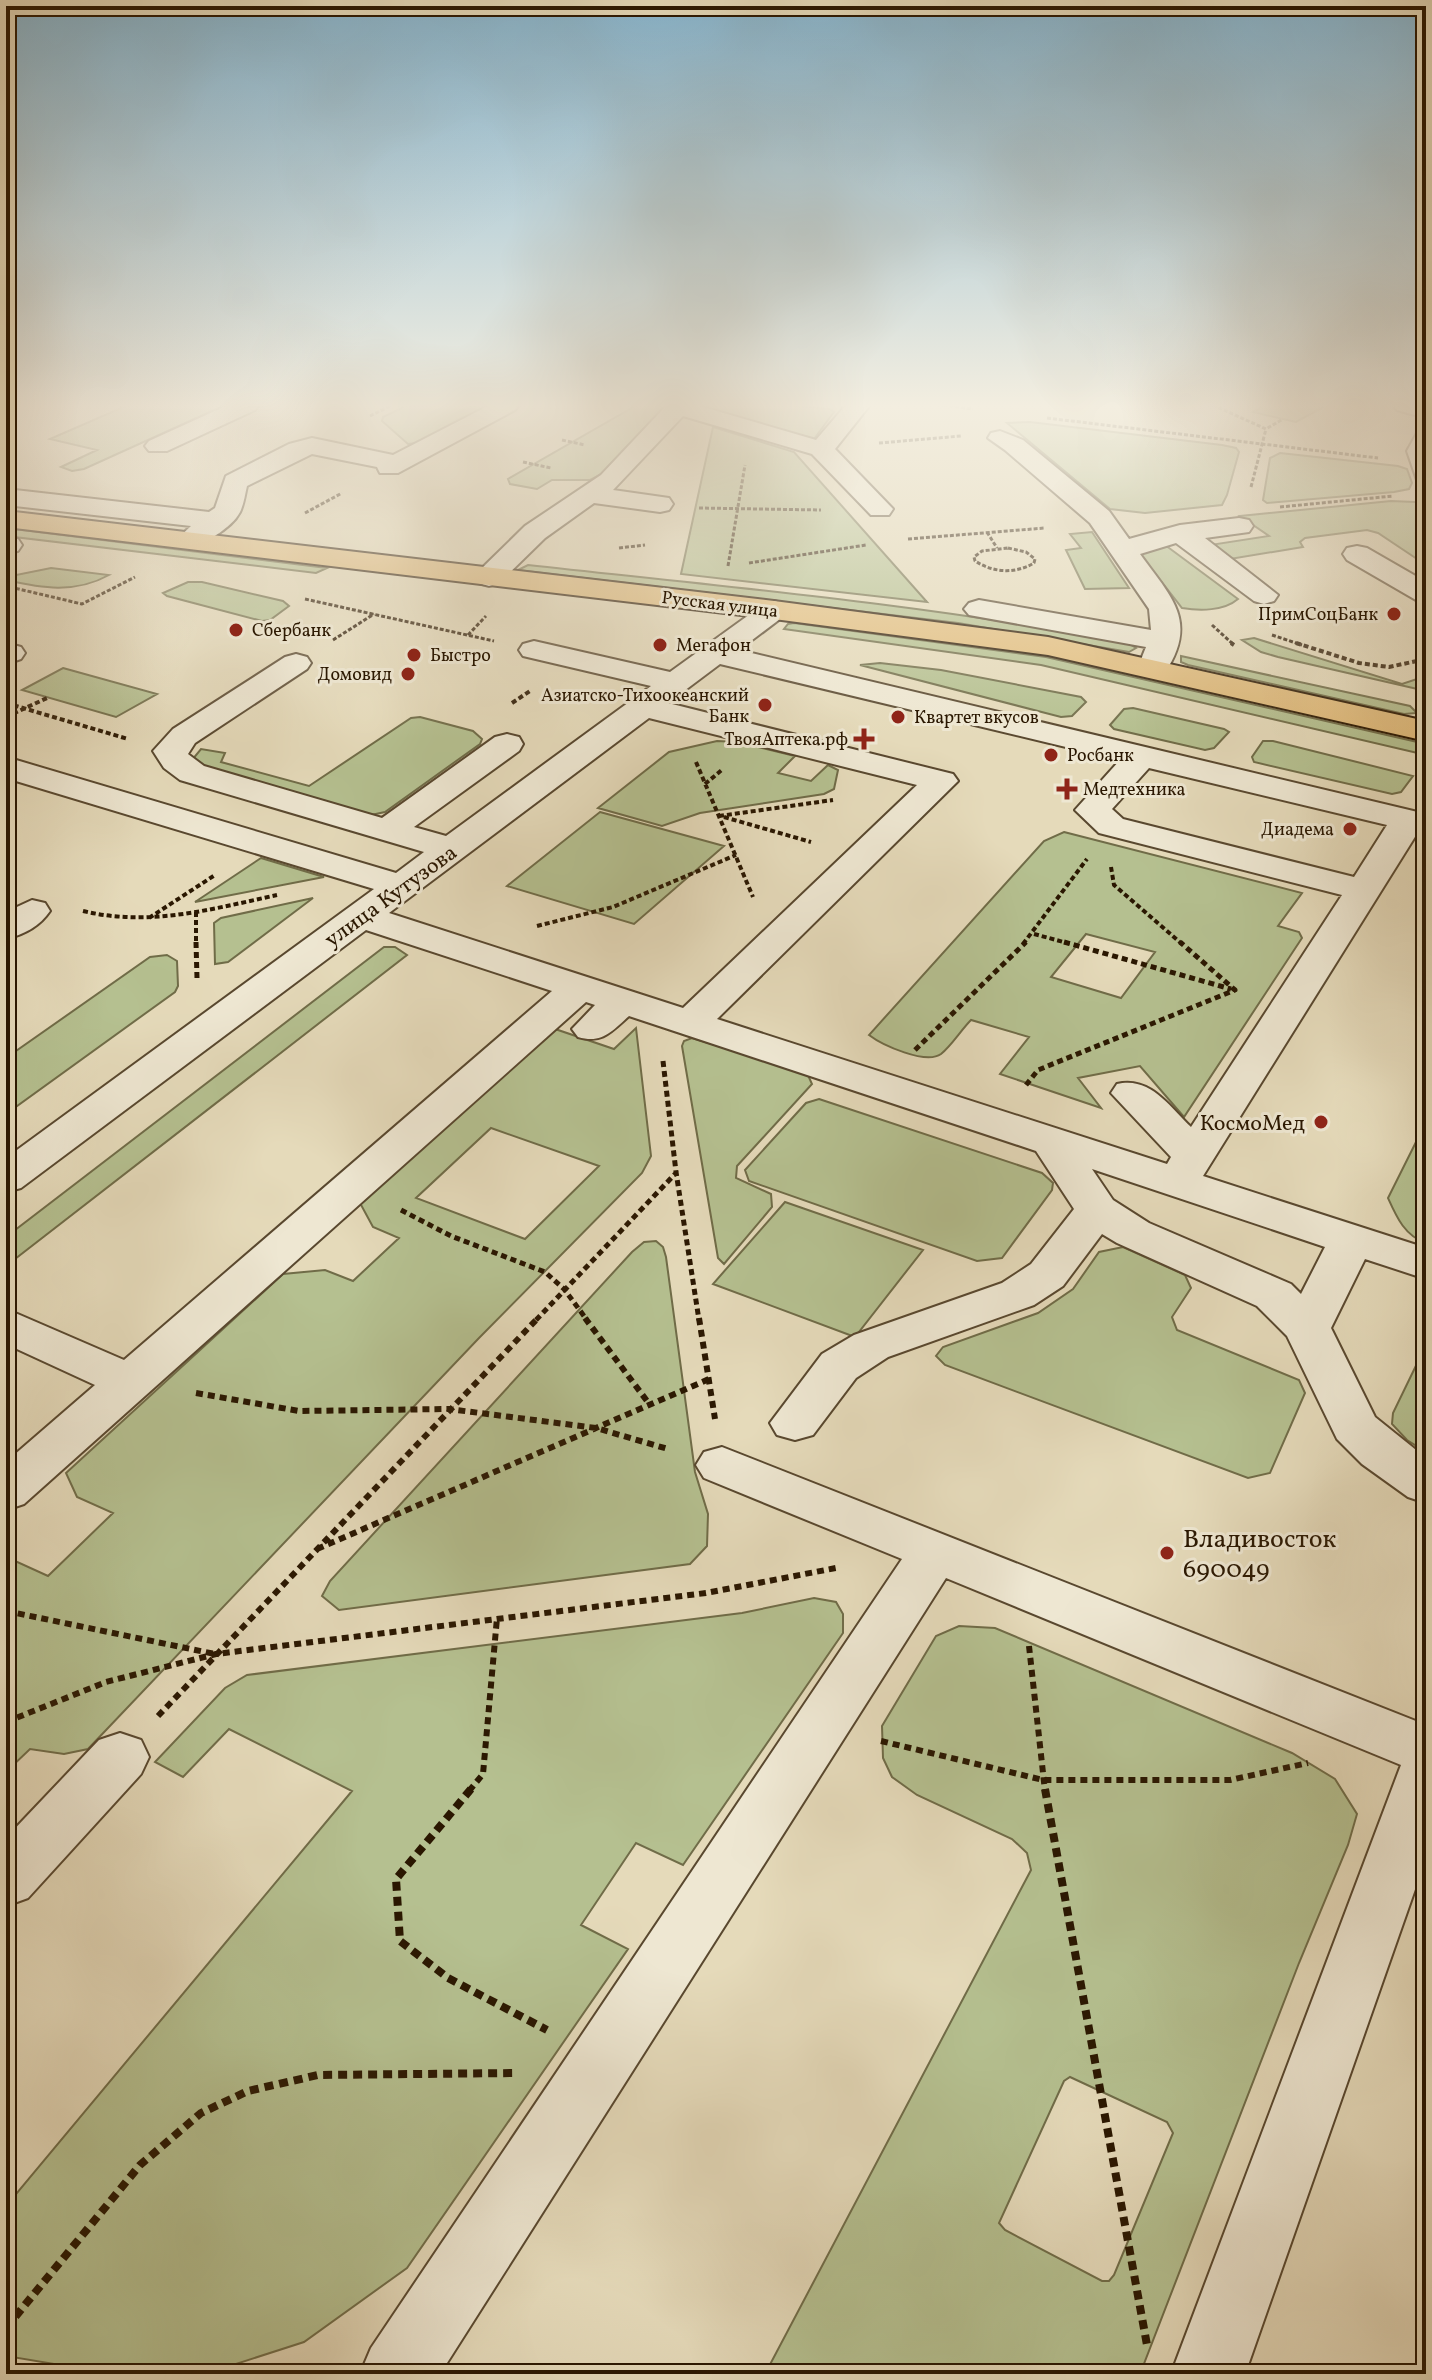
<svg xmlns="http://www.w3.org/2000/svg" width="1432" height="2380" font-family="Vollkorn,serif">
  <rect width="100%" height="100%" fill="#e5daba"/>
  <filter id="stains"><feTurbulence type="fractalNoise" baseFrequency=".0025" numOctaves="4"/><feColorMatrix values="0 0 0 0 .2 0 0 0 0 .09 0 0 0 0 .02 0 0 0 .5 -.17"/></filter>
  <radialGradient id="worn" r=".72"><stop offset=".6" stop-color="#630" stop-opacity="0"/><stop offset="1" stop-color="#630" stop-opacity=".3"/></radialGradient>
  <path fill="#b5c090" stroke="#706c48" stroke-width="2" fill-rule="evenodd" d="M128,405h97l-141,64 -12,2 -11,-4 36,-17 -47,-11z
    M408,405h86l-70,37 -16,2 -26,-23 1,-4z
    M637,405h29l-66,70 -10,5h-38l-15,9 -27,-5 -2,-5z
    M698,405h85l47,4 4,3 -20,27 -14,-1 -99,-29z
    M1266,405h61l-31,17 -43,-10z
    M1030,422l192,23 14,3 3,4 -12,43 -5,10 -77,8 -35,-4 -103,-86z
    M713,427l81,25 133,150 -246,-28z
    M1280,453l118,13 9,3 5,14 -3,6 -15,3 -127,11 -4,-3 7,-42z
    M1391,501l24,1 11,8v55l-48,-32 -11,-3 -62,8 -5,4 3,5 -73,12 -20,-14 59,-9 -29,-20z
    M6,528l321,40 -11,5 -310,-37z
    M1092,532l37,56 -44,1 -19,-39 15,-2 -11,-14z
    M1165,545l73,54c-14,12 -38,12 -56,9l-42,-54z
    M528,565c200,22 402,40 600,78l8,5 -7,4 -171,-29 -440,-53z
    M51,568l58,7c-34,19 -68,13 -103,5v-3z
    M188,582h14l81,19 6,5 -19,14 -8,1 -95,-25 -4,-3z
    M794,623l252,34 380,87v11l-385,-90 -257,-36 4,-5z
    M1254,638l148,46 18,-6 6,1v12l-148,-34 -17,-5 -19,-12z
    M1181,656l229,50 7,7 -13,1 -216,-49 -7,-3z
    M880,663l61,7 140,27 5,5 -14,14 -11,1 -201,-52z
    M63,668l94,26 -41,23 -94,-27z
    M1133,708l91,21 5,3 -15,16 -9,2 -91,-21 -4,-4 14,-16z
    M420,717l53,14 9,8 -2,5 -95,68 -14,3 -164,-47 -15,-8 9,-11 24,4 -4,9 88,24 102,-68z
    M717,741l20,1 58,14 -17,17 33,8 17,-16 10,5 -4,19 -10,5 -124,19 -38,13 -64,-18 71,-56z
    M1263,741h10l140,35 -12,16 -9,2 -138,-32 -2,-5z
    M600,812l124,34 -90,78 -127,-38z
    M1064,832l238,61 -24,33 21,6 3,6 -118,179 -44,-51 -62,12 23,30 -101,-34 29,-37 -58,-17c-10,10 -19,25 -30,34 -15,11 -59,-9 -72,-19l175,-194zM1086,934l69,18 -34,46 -70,-21z
    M261,858l63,19 -129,25z
    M313,898l-85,64 -13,2 -1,-41 7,-5z
    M384,947h11l12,8 -401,311v-29z
    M167,955l10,6 1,25 -3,6 -169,122v-56l144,-101z
    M636,1028l15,128 -9,17 -163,165 -391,411 -24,5 -34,-5 -24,23v-212h7l35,16 65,-63 -36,-16 -11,-24 217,-199 42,-4 28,11 46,-43 -26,-11 -13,-24 195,-174 59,20zM491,1128l108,38 -74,73 -109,-41z
    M692,1038l115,35 5,11 -75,82 -1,12 35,16 1,13 -48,57 -6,-6 -36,-212 2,-5z
    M819,1099l223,74 11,10 -1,7 -50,68 -25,3 -228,-80 -4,-11 61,-67z
    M1426,1122v121c-21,-7 -29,-25 -38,-45z
    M785,1202l138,48 -68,87 -142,-53z
    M656,1241l7,6 3,10 29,215 13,42 -1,32 -17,18 -351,46 -17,-14 8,-15 302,-329 12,-10z
    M1123,1247l62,28 6,13 -19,29 5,13 122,50 6,13 -35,80 -22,5 -303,-113 -9,-9 7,-9 95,-34 35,-24 26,-37z
    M1426,1345v107l-19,-12 -15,-16 1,-11z
    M814,1598l22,4 7,12v19l-160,232 -47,-22 -55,82 47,24 -221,319 -103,74 -99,32h-91l-108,-18v-150l346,-415 -123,-62 -46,48 -28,-15 70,-74 22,-13 495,-62z
    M959,1626l36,2 297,125 43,26 22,35 -9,31 -49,118 -159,411h-375l266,-504 -4,-17 -15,-14 -95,-44 -25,-18 -9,-19 -1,-32 54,-90zM1070,2077l97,45 6,11 -59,142 -5,6h-7l-97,-51 -6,-7 65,-142z"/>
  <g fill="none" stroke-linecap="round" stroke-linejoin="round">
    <g stroke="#59482f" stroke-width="4">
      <path id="minor" d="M228,405h31l-4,5 -88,41h-18l-4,-5 4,-5z
        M490,405h29l-4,5 -117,63h-18l-3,-6 -65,-13 -65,32c-2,8 -3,18 -7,26 -8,16 -42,38 -60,34l-4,-6 15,-14 -185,-21v-16l203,23 6,-4 11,-32 63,-32 23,-6 81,17z
        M667,405h29l120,35 30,-35h24l-35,44 58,60 -4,6h-18l-59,-61 -129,-38 -70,74 56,8 4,6 -4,6 -9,2 -66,-9 -49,35 -46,45 -10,3 -10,-3 -4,-6 4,-6 46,-45 76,-51z
        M1393,405h33v13l-29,-8z
        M1000,431l23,9 86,71 20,28 51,-14 59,-7 10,2 4,6 -4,6 -44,6 73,57 -4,6 -10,3 -10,-3 -78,-58 -36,11c30,42 60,67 24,120l-11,2 -11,-2 -4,-7 8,-20 -177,-32 -5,-6 5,-6 10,-3 172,30 -2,-21 -59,-86 -85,-73 -17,-12 3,-5z
        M1426,431v52l-9,-3 -10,-29 10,-18z
        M6,537l12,2 4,6 -4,6 -12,2z
        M1357,546l10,2 59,34v21l-10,-3 -69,-40 -4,-6 4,-6z
        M774,601l10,3 5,6 -5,6 -45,34 687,164v20l-8,-2 -215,344 223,72v31l-61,-20 -34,69 44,89 51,41v45l-18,-6 -46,-33 -25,-25 -50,-103 -30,-30 -140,-63 -15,-9 -39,52 -29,19 -146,52 -32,21 -43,57 -18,5 -18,-5 -7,-12 52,-69 32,-19 148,-52 29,-19 43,-55 -38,-58 -407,-135c-18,16 -27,28 -51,21l-6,-8 23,-24 -9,-3 -562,502 -18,6v-48l89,-77 -89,-41v-35l118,51 428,-369 -186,-61 -345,258 -15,4v-34l368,-269 -368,-111v-21l390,116 28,-21 -244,-72 -16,-12 -11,-17 20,-22 112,-72 11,-3 11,3 4,6 -4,6 -112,74 -7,11 16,12 178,52 113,-81 12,-3 12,3 4,7 -4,7 -105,76 32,9 205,-150 -128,-30 -4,-6 4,-6 11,-3 136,31 94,-68zM720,664l400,96 -45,50 24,23 243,62 -151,232c-22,-21 -41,-51 -74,-43l-6,9 60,64 -4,7 -450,-145 241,-238 -5,-7 -285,-71zM649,718l268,67 -234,223 -294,-95zM1149,768l238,57 -33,52 -231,-58 -11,-10zM1092,1169l233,78 -24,47 -10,-10 -142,-61 -36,-23z
        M10,644l11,3 4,6 -4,6 -15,5v-19z
        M32,900l13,3 5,8c-10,15 -27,24 -44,28v-27z
        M722,1447l704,278v133l-181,516h-74l230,-609 -455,-187 -506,796h-80l11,-26 531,-789 -198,-81 -8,-13 8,-13z
        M120,1733l21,7 8,17 -8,17 -113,124 -22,8v-68l93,-98z"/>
    </g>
    <g stroke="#2a1701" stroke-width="4">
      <path id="major" d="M6,511l768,90 274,36 378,84v20l-378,-86 -274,-36 -768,-92z"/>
    </g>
    <path stroke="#2a1701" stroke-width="3" stroke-dasharray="4 2" stroke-linecap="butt" d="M943,405l30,4
      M1213,405l53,24 17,-10
      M370,416l22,-11
      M1047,418l331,40
      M562,440l23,5
      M879,443l82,-7
      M6,458l9,-16
      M523,462l28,6
      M1251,487l15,-58
      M1280,507l113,-11
      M699,508l122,2
      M305,513l37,-20
      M987,532l10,16
      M908,539l137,-11
      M619,548l26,-3
      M1008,548l18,4 9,7 -1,4c-19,11 -40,10 -59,-2l-1,-4 8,-6z
      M749,563l117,-18
      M728,566l17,-101
      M10,587l72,17 53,-27
      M305,599l189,42
      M1212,625l22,20
      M468,635l18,-19
      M1272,635l30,10
      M333,640l41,-26"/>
    <path stroke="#2a1701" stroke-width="4" stroke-dasharray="5 3" stroke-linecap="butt" d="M1231,643l3,2
      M1296,643l63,20 30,4 37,-8
      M6,703l122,36
      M512,703l18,-12
      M6,717l41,-19
      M696,762l57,135
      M705,784l18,-15
      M719,816l114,-16
      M724,817l87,25
      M1111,867l3,18 68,59
      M83,911c67,16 129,-2 194,-16
      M196,912v32
      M149,918l66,-43
      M537,926l76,-19 123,-52
      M1034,934l37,10
      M1023,944l64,-85"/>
    <path stroke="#2a1701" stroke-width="5" stroke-dasharray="6 4" stroke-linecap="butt" d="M196,942l1,36
      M1064,942l167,47
      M915,1050l111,-108
      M663,1061l13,111 23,148
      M1026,1085l12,-15 197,-80 -55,-48
      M401,1210l50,26 94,36 19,17 23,31
      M536,1320l140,-147"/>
    <path stroke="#2a1701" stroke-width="6" stroke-dasharray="7 5" stroke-linecap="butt" d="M585,1318l65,87
      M699,1318l16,101
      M196,1393l103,18 150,-2 147,19 72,21
      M317,1549l392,-170
      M6,1611l209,43
      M1029,1646l16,145
      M158,1716l380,-398
      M6,1722l100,-40 110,-28 490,-61 130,-25
      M881,1741l162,39h187l78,-17
      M469,1791l14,-17 14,-156"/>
    <path stroke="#2a1701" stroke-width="8" stroke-dasharray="9 6" stroke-linecap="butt" d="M471,1789l-75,90 4,62 48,37 99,52
      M1045,1789l102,556
      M6,2328l134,-163 61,-52 47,-22 70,-16 200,-2"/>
    <use href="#minor" fill="#eee7d2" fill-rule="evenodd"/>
    <use href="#major" fill="#e2bd7d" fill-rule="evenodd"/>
  </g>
  <linearGradient id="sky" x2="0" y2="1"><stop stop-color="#87b7d2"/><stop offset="0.55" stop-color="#f3eee0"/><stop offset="1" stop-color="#f3eee0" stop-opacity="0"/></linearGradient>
  <rect width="1432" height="738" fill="url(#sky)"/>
  <g fill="#8f2418" stroke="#eee7d2" stroke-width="3">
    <circle cx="1394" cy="614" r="8"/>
    <circle cx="236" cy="630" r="8"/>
    <circle cx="660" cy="645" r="8"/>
    <circle cx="414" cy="655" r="8"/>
    <circle cx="408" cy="674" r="8"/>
    <circle cx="765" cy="705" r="8"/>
    <circle cx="898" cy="717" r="8"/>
    <path d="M860 727h8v8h8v8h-8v8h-8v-8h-8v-8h8z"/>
    <circle cx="1051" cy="755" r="8"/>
    <path d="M1063 777h8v8h8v8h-8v8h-8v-8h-8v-8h8z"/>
    <circle cx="1350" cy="829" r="8"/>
    <circle cx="1321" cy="1122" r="8"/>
    <circle cx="1167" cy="1553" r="8"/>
  </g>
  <g text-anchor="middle" stroke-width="6" stroke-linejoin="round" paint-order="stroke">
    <g font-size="18" fill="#2a1701" stroke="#eee7d2">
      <text transform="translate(720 604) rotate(7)" y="6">Русская улица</text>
    </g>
    <g font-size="18" fill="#2a1701" stroke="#eee7d2" text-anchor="start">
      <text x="1378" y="620" text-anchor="end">ПримСоцБанк</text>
      <text x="252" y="636">Сбербанк</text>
      <text x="676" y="651">Мегафон</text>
      <text x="430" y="661">Быстро</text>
      <text x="392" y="680" text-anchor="end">Домовид</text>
      <text x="749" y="701" text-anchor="end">Азиатско-Тихоокеанский<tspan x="749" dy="21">Банк</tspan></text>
      <text x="914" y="723">Квартет вкусов</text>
      <text x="848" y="745" text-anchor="end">ТвояАптека.рф</text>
      <text x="1067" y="761">Росбанк</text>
      <text x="1083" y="795">Медтехника</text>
      <text x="1334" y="835" text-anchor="end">Диадема</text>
    </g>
    <g font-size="22" fill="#2a1701" stroke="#eee7d2">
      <text transform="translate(390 895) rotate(-36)" y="8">улица Кутузова</text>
    </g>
    <g font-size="22" fill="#2a1701" stroke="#eee7d2" text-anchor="end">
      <text x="1305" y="1130">КосмоМед</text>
    </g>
    <g font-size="26" fill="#2a1701" stroke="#eee7d2" text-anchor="start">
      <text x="1183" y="1547">Владивосток<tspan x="1183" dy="30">690049</tspan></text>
    </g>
  </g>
  <rect width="1432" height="2380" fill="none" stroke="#e5daba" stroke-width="32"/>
  <rect x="8" y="8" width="1416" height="2364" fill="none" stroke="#2a1701" stroke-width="4"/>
  <rect x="16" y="16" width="1400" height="2348" fill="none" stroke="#2a1701" stroke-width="2"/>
  <rect width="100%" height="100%" filter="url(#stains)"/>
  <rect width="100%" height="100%" fill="url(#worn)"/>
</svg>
